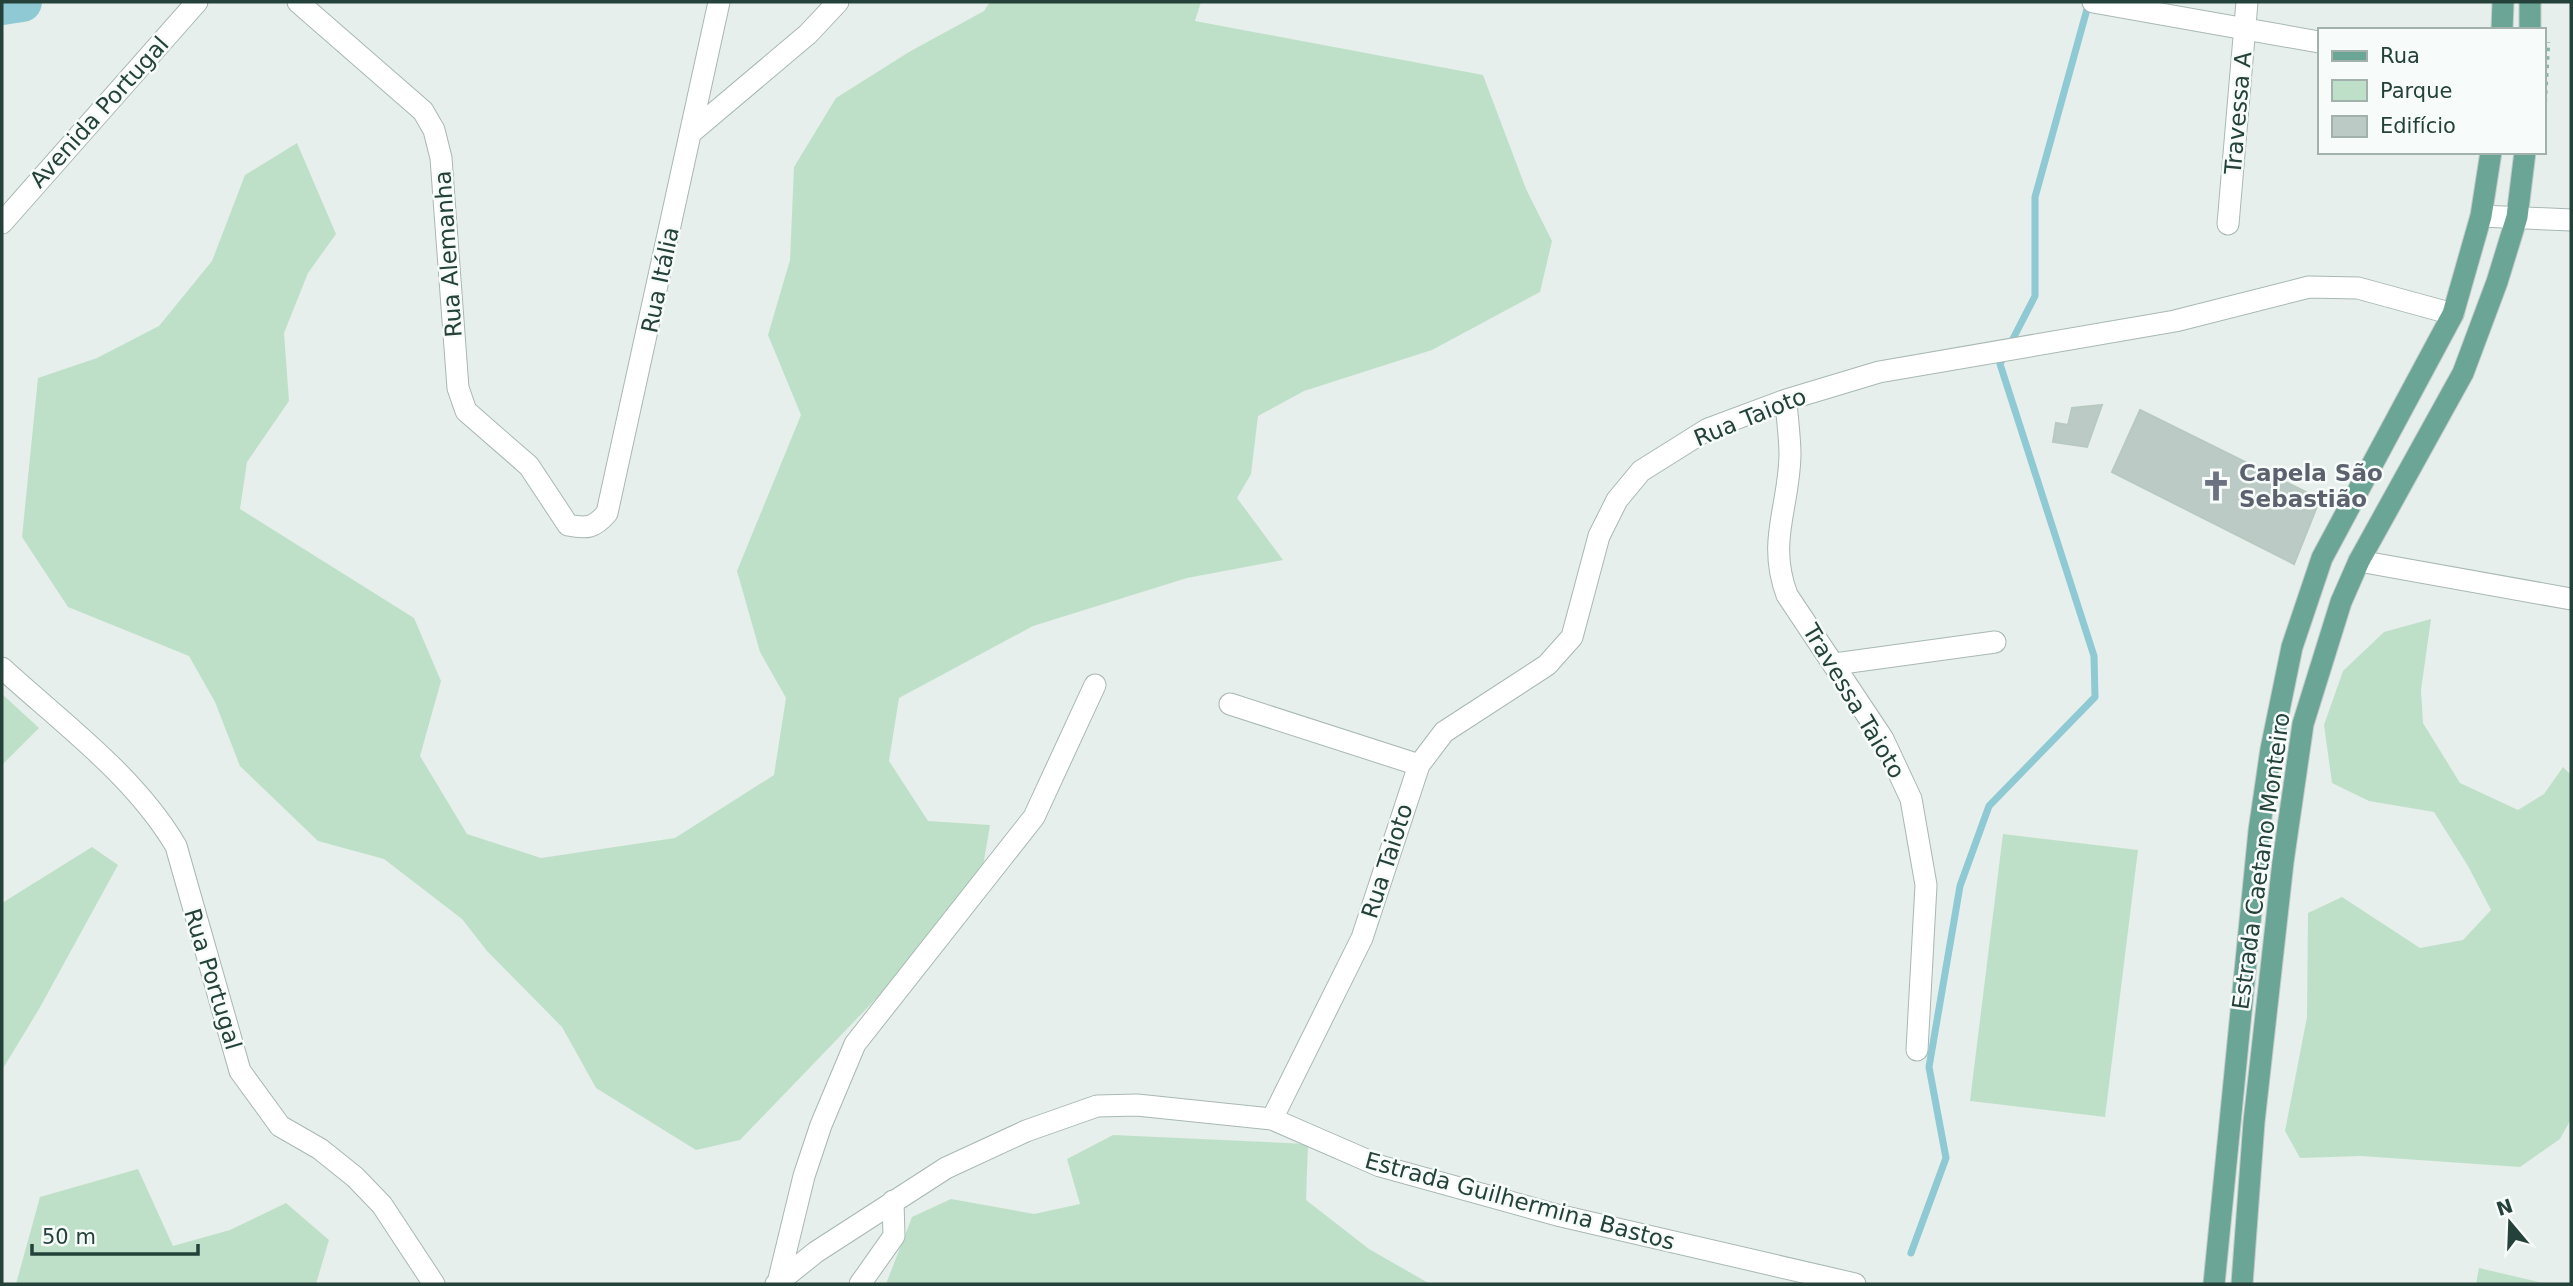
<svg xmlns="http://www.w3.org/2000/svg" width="2573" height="1286" font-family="'DejaVu Sans',sans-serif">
  <rect width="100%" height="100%" fill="#e6efeb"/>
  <path fill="#bfe0c8" d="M990,2h211l-6,19 288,54 43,114 26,52 -12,51 -108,58 -128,41 -46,25 -7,58 -14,24 46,62 -96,18 -154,48 -134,72 -10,63 39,60 62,4 -9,53 -83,98 -158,164 -44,10 -100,-62 -34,-61 -75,-76 -25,-32 -78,-60 -66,-18 -78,-75 -25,-64 -26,-46 -121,-49 -46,-70 16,-159 59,-20 62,-32 53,-65 33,-86 52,-32 39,91 -28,39 -24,60 5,68 -42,61 -7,47 174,109 27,63 -21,75 47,78 74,24 134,-20 99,-63 12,-77 -26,-46 -23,-81 64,-156 -33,-80 22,-75 4,-93 42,-69 73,-46 75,-41z
    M2431,619l-10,71 2,33 37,60 58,27 26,-16 19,-27 8,8v344l-11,20 -40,28 -159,-11 -61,2 -15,-27 22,-114 1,-104 34,-16 78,51 43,-8 28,-30 -23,-44 -34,-54 -65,-11 -37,-18 -8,-58 19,-54 41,-39z
    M2,694l37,34 -37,37z
    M2003,834l135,16 -33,267 -135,-16z
    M92,847l26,18 -79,144 -37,61v-167z
    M1113,1135l195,9 -2,56 63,49 61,35h-544l26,-67 39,-18 83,15 46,-10 -13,-45z
    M138,1169l35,77 57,-16 56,-27 43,37 -13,44h-300l24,-87z
    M2479,1268l68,16h-71z"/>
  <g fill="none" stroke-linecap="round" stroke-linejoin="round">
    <path stroke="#8ec9d4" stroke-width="7" d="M1911,1253l35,-95 -17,-91 31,-181 29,-80 106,-109 -1,-41 -94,-292 35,-68v-99l54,-195"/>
    <path stroke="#8ec9d4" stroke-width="40" d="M2,5l20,-3"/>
  </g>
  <path fill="#bbcac4" stroke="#b8c9c2" stroke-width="2" d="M2102,405l-15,42 -34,-5 3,-19 12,2 4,-17z
    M2140,410l180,89 -26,65 -182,-92z"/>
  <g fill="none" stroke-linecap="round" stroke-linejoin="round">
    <g stroke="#a8b8b2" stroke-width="23">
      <path id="minor" d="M298,2l125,109 11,19 7,28 17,230 8,23 63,55 39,59c19,4 26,3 39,-12l112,-511
        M2093,2l226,40
        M693,131l115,-97 30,-32
        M2481,216l90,4
        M2,223l195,-221
        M2228,224l19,-222
        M1786,400c1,18 4,37 4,55 -1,53 -23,86 -3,140l96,144 28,60 15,86 -9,165
        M2359,561l212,38
        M1835,664l160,-22
        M2,668c60,55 132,107 174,178l64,225 40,55 40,23 35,28 27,28 52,79
        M1230,704l189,61
        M1272,1119l90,-181 57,-173 25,-33 103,-67 25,-28 27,-101 18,-36 24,-29 67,-42 78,-29 93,-28 296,-51 134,-34 49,1 95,26
        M778,1283l26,-107 17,-51 34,-81 179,-227 61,-132
        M776,1284l40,-32 130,-84 80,-37 71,-25 40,-1 135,14 108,47 177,49 298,69
        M860,1284l34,-48 -1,-35"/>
    </g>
    <g stroke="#c2cac8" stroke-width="23">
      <path id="major" d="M2502,30l1,-28
        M2530,30v-28
        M2214,1284l45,-453 12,-82 21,-102 30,-89 131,-244 28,-98 10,-64
        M2242,1284l12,-162 29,-260 20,-138 38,-122 18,-41 104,-188 34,-91 20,-65 8,-65"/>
    </g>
    <path stroke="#86b3a5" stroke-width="4.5" stroke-dasharray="3.5 5" stroke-linecap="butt" d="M2543,136l5,-94"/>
    <use href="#minor" stroke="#fff" stroke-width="21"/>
    <use href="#major" stroke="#6aa596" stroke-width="21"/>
  </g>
  <defs>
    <g id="church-bare" transform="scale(2.415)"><path d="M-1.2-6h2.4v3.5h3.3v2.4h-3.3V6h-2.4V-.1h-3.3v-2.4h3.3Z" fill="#6b7280" stroke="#f7fbf9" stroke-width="2.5" paint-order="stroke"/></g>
  </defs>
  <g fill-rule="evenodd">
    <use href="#church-bare" x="2216" y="486"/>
  </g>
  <g text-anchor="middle" stroke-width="5" stroke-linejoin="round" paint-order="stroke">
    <g font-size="23" fill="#24423a" stroke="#f7fbf9">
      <text transform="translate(99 112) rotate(-48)" y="8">Avenida Portugal</text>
      <text transform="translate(2238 113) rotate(-85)" y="8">Travessa A</text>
      <text transform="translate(448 254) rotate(-94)" y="8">Rua Alemanha</text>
      <text transform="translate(660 280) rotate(-78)" y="8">Rua Itália</text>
      <text transform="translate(1750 417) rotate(-22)" y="8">Rua Taioto</text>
      <text transform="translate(1854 701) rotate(59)" y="8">Travessa Taioto</text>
      <text transform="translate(1387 861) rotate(-72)" y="8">Rua Taioto</text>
      <text transform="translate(2261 861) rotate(-82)" y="8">Estrada Caetano Monteiro</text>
      <text transform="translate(213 979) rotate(73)" y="8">Rua Portugal</text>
      <text transform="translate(1520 1201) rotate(15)" y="8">Estrada Guilhermina Bastos</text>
    </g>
    <g font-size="23" font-weight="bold" fill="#5b616d" stroke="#f7fbf9" text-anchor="start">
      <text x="2239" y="481">Capela São<tspan x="2239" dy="26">Sebastião</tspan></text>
    </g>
  </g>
  <rect width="2573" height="1286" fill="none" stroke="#24423a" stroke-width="7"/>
  <rect x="2318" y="28" width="228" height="126" fill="#f7fbf9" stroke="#a3b1ad" stroke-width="2"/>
  <rect x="2332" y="51" width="35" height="10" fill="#6aa596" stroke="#a3b1ad" stroke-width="2"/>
  <text x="2380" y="63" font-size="21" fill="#24423a">Rua</text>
  <rect x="2332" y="80" width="35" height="21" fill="#bfe0c8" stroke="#a3b1ad" stroke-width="2"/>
  <text x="2380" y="98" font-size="21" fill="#24423a">Parque</text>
  <rect x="2332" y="116" width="35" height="21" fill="#bbcac4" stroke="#a3b1ad" stroke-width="2"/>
  <text x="2380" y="133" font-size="21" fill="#24423a">Edifício</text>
  <g transform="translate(2510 1223) rotate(341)" stroke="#f7fbf9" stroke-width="5" paint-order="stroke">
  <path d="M0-5L12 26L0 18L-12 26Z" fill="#24423a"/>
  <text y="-10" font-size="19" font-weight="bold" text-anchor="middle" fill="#24423a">N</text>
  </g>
  <path d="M32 1244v10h166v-10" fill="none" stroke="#24423a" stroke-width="3.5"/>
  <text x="42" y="1244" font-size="21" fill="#24423a" stroke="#f7fbf9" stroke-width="5" paint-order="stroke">50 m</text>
</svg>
